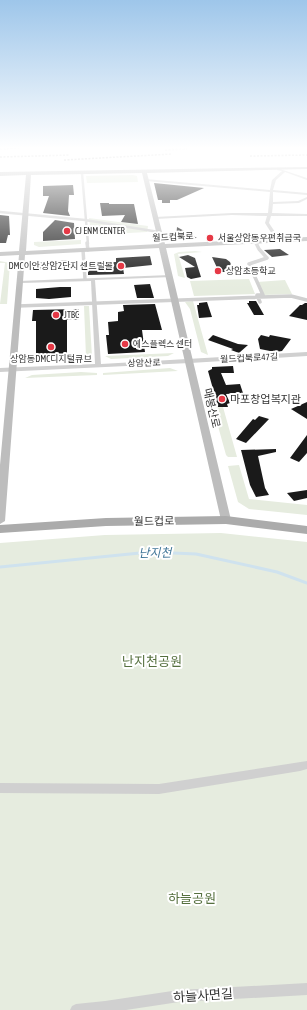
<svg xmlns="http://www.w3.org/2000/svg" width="307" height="1010" font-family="'Asap Condensed','Noto Sans KR',sans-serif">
  <rect width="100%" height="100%" fill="#fff"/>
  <path fill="#e6ecdf" d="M133,175l4,1 1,6 -51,1 -1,-7z
    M89,218l59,8 -1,6 -56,3z
    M81,240v4l-42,3 -5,-2v-3z
    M195,251l7,1 -24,2 7,24 -7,-2 -4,-22 5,-2z
    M0,261l10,2 -3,41h-7l5,-41h-5z
    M249,279l6,15 -61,2 -4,-15z
    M285,280l7,14 -29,1 -6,-13z
    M193,301l15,54 -7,-3 -11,-43 -5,-7z
    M84,306h5l3,51 -6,3 -53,2 -7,-3 60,-2z
    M174,353l-6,3 -57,3 -6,-3z
    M170,368l8,3 -75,4v-2z
    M81,372l16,1v2l-72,3 7,-3z
    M223,407l14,50h-9l-2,-2 -13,-47z
    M239,465l10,34 58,6v10l-58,-6 -11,-7 -10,-36z
    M221,533l86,9v468h-307v-467l105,-8z"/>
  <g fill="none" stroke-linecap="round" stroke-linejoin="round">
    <path stroke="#cfe2ee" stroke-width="3" d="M0,567l150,-15 46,2 81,18 30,11"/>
  </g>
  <path fill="#1a1a1a" d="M154,183l50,5 -27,12h-7v3h-8v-3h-4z
    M73,185l1,10h-5l-1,16 2,5 -27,-3 6,-17h-6v-10z
    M100,203h9v1h25l4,20 -17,-2 4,-7 -23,1z
    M0,215l9,1 1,19h-2l-2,8h-6z
    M55,220l19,3 1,16 -32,2v-9z
    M177,227l20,11 -21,1z
    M280,249l9,6 -17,2 -8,-7z
    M188,255l7,3 6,19 -10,2 -4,-2 -2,-9 10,-1 -16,-10z
    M150,256l2,9 -29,3 1,6 -36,1v-8h5l-1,-4 24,-1v-4z
    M212,257l14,2 4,3 3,8h-5l1,2h-10z
    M68,260v8l-33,2 1,-7z
    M150,284l4,14h-17l-3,-13z
    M60,287h11v10l-22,2 -13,-1v-9z
    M249,301h7l8,14h-10l-7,-12h2z
    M207,302l5,15 -13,1 -2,-13h2v-2z
    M305,303h2v17l-18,-4 11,-11h2z
    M155,304l7,26h-20l3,22 -37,2 -2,-19h3l-1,-13 10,-1v-9l6,-1 -1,-6z
    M79,309v11h-12v34h-31v-33h-4l1,-11z
    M213,335l25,9 10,1 -9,8 -8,-3 2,-1 -25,-9z
    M261,335l8,2 1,-2 21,4 -9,12 -7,1 -15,-3 -2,-10z
    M233,366l1,7h-13l5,12 14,-1 3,9 -17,1 4,9 -3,1 1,3h-10l-10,-36 4,-2v-2z
    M307,402v17l-16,-10z
    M259,416l10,3 -23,24 -10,-4 17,-20 2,1z
    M307,435v18l-8,9 -9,-4z
    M276,449v3l-18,4 7,32 4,7 -13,2 -6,-12 -9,-35z
    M307,490v8l-13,3 -7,-8z"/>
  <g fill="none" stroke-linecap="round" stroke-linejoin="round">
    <path stroke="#d0d0d0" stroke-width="2.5" d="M82,173l6,71
      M0,212l85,8 74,12
      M256,242l1,2"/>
    <path stroke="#d0d0d0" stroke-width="3.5" d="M87,243l1,7
      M256,243l3,6 8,9 -18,6 14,31h-6l3,7
      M83,250l2,29
      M18,306l273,-10 16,4"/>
    <path fill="#d0d0d0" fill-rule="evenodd" d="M277,168l30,10v2l-22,-8 -9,8 -3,10 34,3v2l-34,-3v10l25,-1 9,-4v2l-8,4 -26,1 -1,9 35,1v2h-36l-2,7 12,18v1h-4l-12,-19 2,-7 -35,-1 -77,4 -2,-1 2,-1 77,-4h36l2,-21 -124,-11 -1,-2 125,11 2,-10 10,-9 -5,-1z
      M170,275l2,1v1l-77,3 6,84 206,-12v4l-117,7 -190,9v-4l95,-4 -4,-83 -70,2h-2v-2z
      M307,761v8l-7,2 -141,23 -159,-1v-10l159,1z
      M307,983v12l-128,7 -53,8h-56l2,-4 4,-2 29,-3 74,-11z"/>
    <path fill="#bdbdbd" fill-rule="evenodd" d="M307,167v2l-160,4 18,71 142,-7v4l-141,7 65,272 -1,2h-8l-1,-2 -62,-272 -134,7 -20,266 -5,3v-59l19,-210 -19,1v-4l19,-1 7,-76 -26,1v-4zM142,173l17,71 -133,7 5,-76z"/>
    <path fill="#ababab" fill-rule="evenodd" d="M226,516l81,10v8l-81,-10 -120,2 -106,7v-8l106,-7z"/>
    <path stroke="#888" stroke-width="1.5" stroke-dasharray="2 1.5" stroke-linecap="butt" d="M0,149l19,-1
      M165,150l22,-1
      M250,156l57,-1
      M0,157l70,-2
      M64,160l108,-6"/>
  </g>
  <linearGradient id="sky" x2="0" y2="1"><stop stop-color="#9ec6ea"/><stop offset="0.51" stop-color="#fff"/><stop offset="1" stop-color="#fff" stop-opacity="0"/></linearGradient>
  <rect width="307" height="290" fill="url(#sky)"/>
  <g fill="#e63946" stroke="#fff" stroke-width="1.5">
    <circle cx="67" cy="231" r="4"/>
    <circle cx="210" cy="238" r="4"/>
    <circle cx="121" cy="266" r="4"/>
    <circle cx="218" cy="271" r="4"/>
    <circle cx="56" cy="315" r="4"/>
    <circle cx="125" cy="344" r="4"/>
    <circle cx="51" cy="347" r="4"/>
    <circle cx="222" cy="399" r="4"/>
  </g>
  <g text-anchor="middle" stroke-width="4" stroke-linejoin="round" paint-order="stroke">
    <g font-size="9" fill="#333" stroke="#fff" text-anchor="start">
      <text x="75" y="234">CJ ENM CENTER</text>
      <text x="218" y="241">서울상암동우편취급국</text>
      <text x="113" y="269" text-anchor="end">DMC이안 상암2단지 센트럴몰</text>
      <text x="226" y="274">상암초등학교</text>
      <text x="64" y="318">JTBC</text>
      <text x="133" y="347">에스플렉스 센터</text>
      <text x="51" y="362" text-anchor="middle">상암동DMC디지털큐브</text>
    </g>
    <g font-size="9" fill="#333" stroke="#fff">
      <text transform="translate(173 237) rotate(-3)" y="3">월드컵북로</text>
      <text transform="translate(249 358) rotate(-3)" y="3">월드컵북로47길</text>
      <text transform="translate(144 363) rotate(-2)" y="3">상암산로</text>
    </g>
    <g font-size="11" fill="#333" stroke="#fff" text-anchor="start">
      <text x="230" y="403">마포창업복지관</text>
    </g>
    <g font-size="11" fill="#333" stroke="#fff">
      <text transform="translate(212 408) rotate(77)" y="4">매봉산로</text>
      <text transform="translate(154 521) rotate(-1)" y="4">월드컵로</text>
    </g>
    <g font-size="12" font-style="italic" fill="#3f7597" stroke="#fff">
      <text transform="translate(155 553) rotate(-1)" y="4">난지천</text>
    </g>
    <g font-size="13" fill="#56703f" stroke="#fff">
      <text x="152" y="666">난지천공원</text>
      <text x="192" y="903">하늘공원</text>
    </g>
    <g font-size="13" fill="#333" stroke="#fff">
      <text transform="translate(203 995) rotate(-4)" y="5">하늘사면길</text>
    </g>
  </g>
</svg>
